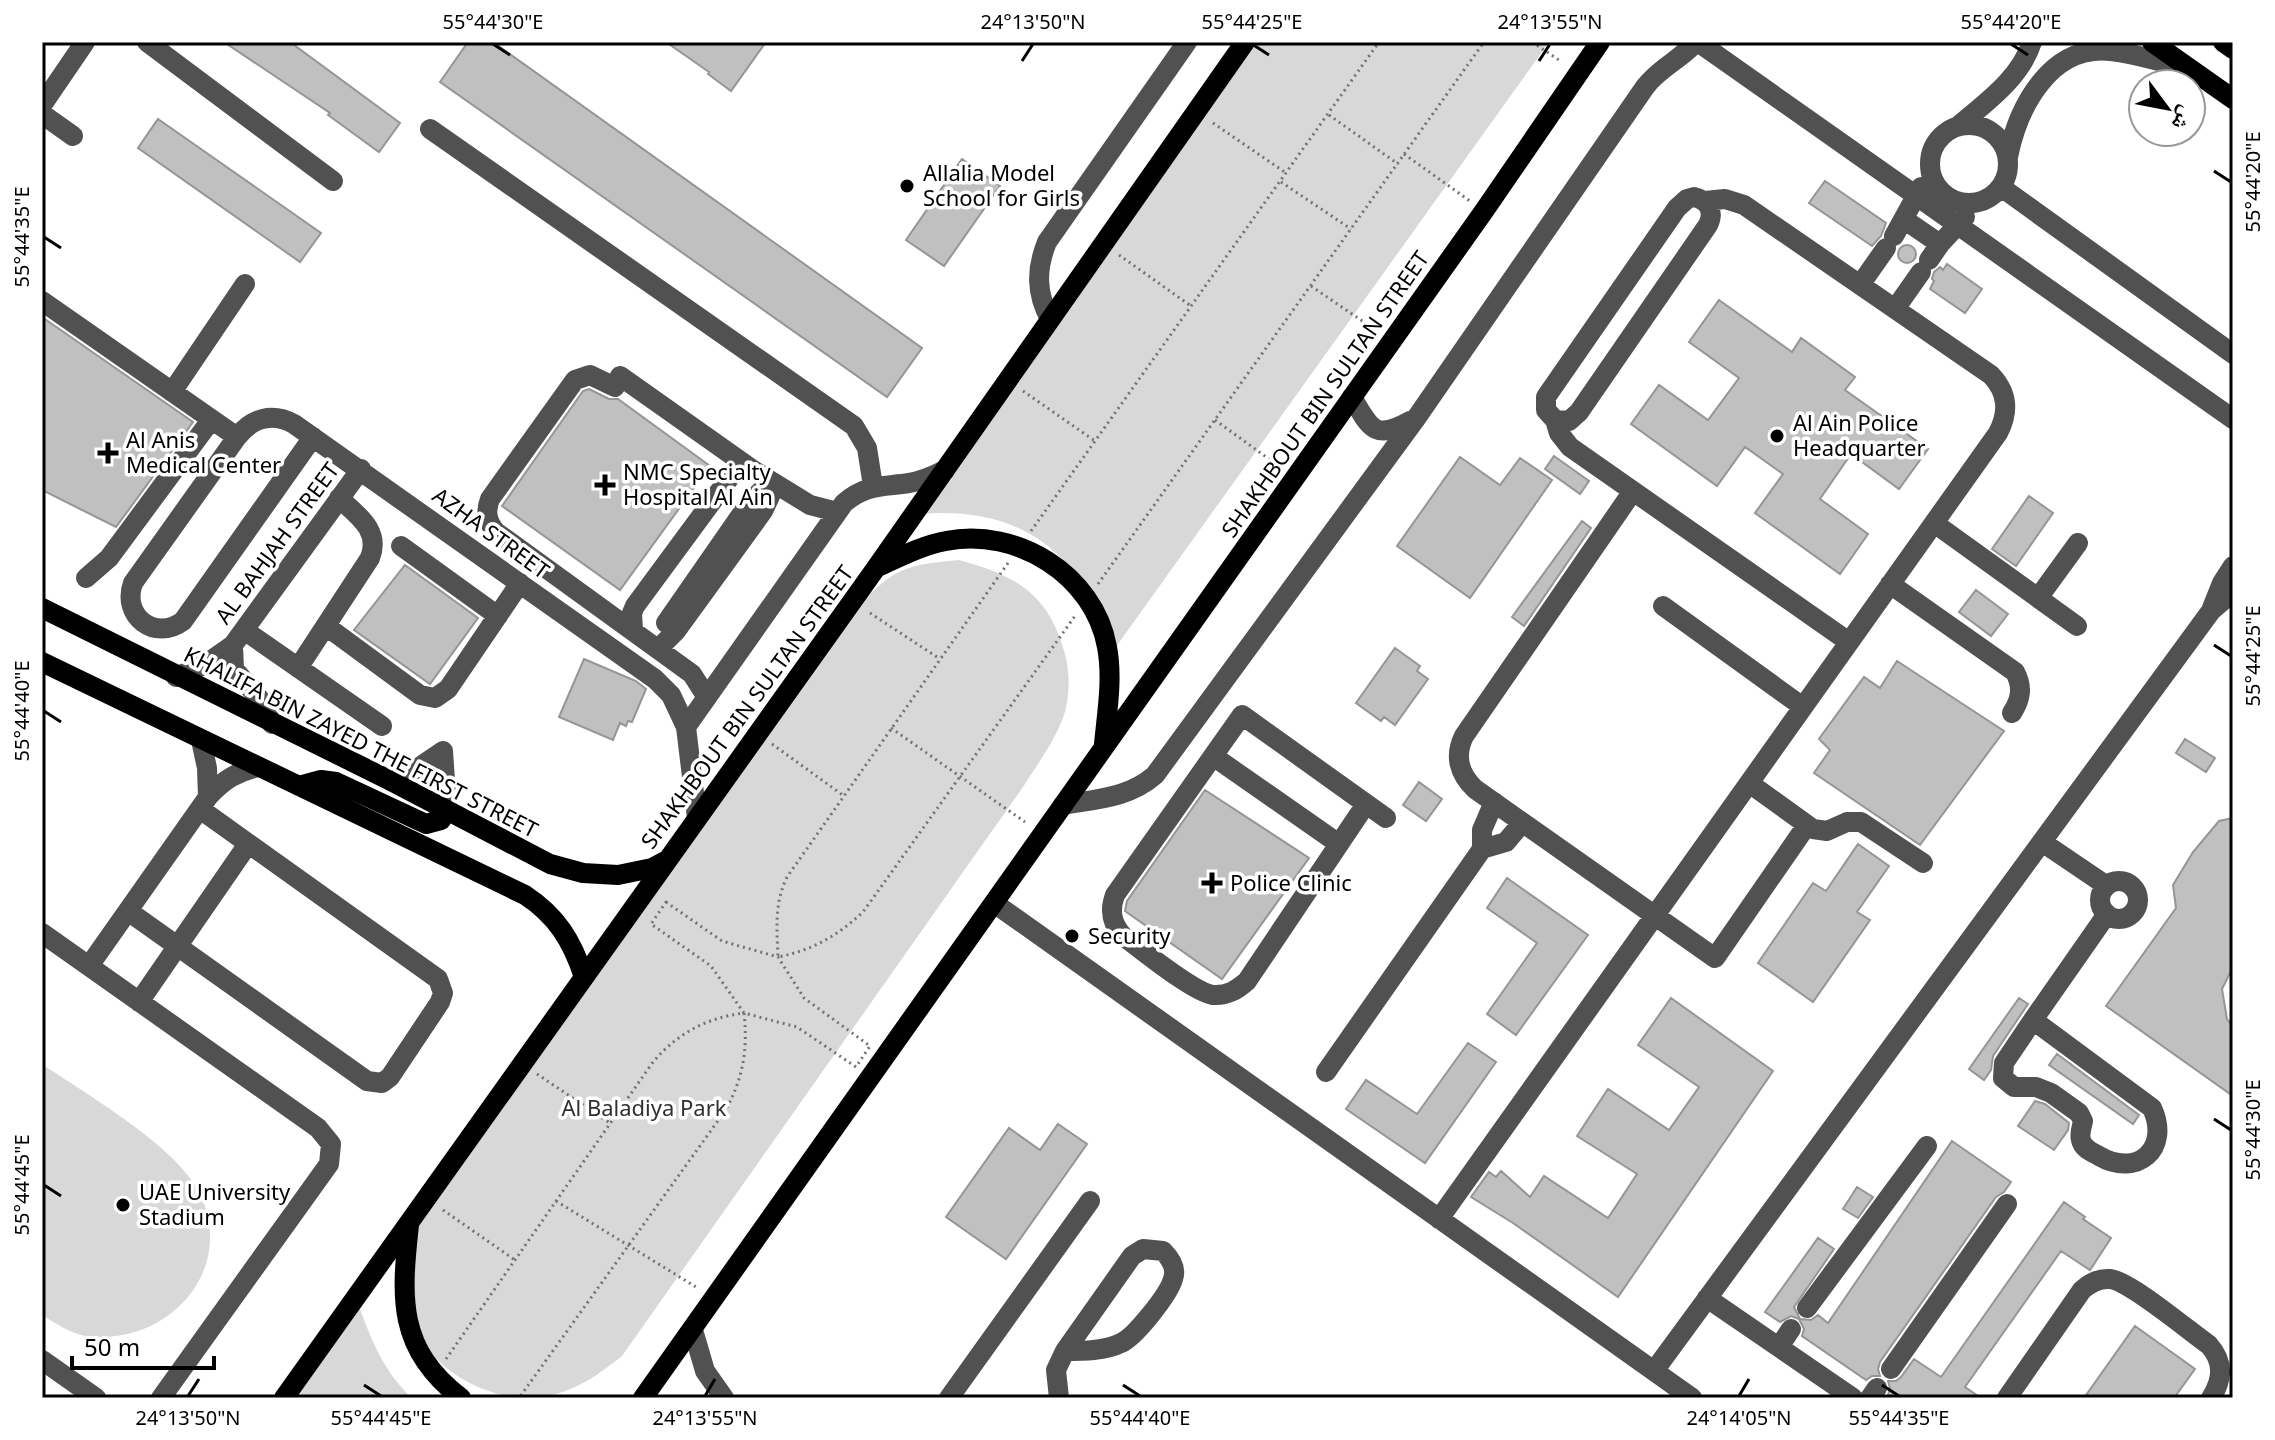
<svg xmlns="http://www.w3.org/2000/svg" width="2275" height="1440" font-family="'Noto Sans','Noto Naskh Arabic',sans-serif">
  <rect width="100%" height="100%" fill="#fff"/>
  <path fill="#d8d8d8" d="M1252,42h297l-436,609c-13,-24 -31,-67 -47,-87 -35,-43 -93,-55 -145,-50z
    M959,560c55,15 89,33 105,91 6,19 6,41 1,61 -9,28 -27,51 -42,75l-401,569c-25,20 -49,37 -82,41 -44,6 -99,-21 -121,-61 -5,-8 -6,-20 -8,-29 -2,-10 -7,-21 -6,-31 1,-18 8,-37 11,-54l437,-611c40,-41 48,-46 106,-51z
    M42,1064c44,30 136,83 158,130 37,78 -34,153 -115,142 -15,-3 -30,-13 -43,-21z
    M360,1309c12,33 25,64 52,89h-116z"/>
  <path fill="#c0c0c0" stroke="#959595" stroke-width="2" d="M224,42h66l110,81 -21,29 -51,-37 2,-2z
    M468,42h25l429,306 -35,49 -447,-315z
    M666,42h100l-35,49 -23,-17 1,-2z
    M158,119l163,114 -21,29 -162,-114z
    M962,159l38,27 -56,80 -38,-26z
    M1825,181l61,42 -5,13 -9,10 -63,-43z
    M1898 254a9 9 0 1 1 18 0a9 9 0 1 1-18 0Z
    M1947,264l35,25 -17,24 -35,-24 4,-8 -2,-2 2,-7 6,-5 3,3z
    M1719,300l73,52 9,-14 54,39 -10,13 83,59 -29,40 -48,-35 -31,45 48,35 -28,40 -85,-61 28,-39 -38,-27 -28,39 -86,-62 28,-39 49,35 31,-42 -50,-36z
    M42,317l151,105 -77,105 -74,-37z
    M589,389l20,10h9l92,67 -90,124 -118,-84 81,-115z
    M1554,456l35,25 -9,13 -35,-25z
    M1460,457l40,28 20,-27 32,22 -82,118 -73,-52z
    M2029,496l24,17 -37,53 -24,-17z
    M1582,521l9,7 -67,98 -12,-9z
    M405,565l73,53 -48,66 -76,-54z
    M1976,590l32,24 -17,22 -32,-24z
    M1395,648l25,18 -3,5 11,8 -33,46 -11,-8 -3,4 -25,-18z
    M584,659l52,22 10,8 -14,33 -4,-1 -2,5 -6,-3 -7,17 -54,-23z
    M1897,661l107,70 -84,114 -106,-72 16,-23 -11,-11 45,-62 16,11z
    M2185,739l30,19 -9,14 -30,-19z
    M1419,782l23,17 -16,22 -23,-16z
    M1205,790l104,68 -87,121 -97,-68 2,-10z
    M2233,818v149l-11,22 5,30 6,8v69l-127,-90 70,-98 -3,-23 20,-33 26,-31z
    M1858,844l31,22 -32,46 13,8 -57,82 -55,-39 55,-80 13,8z
    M1507,878l81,57 -72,100 -29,-21 50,-71 -50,-35z
    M1671,998l102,73 -155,226 -105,-74 -42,-26 18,-25 7,5 5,-6 29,26 14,-21 64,42 29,-44 -60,-38 31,-47 61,41 30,-43 -61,-42z
    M2019,998l9,6 -35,52 -2,14 -7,10 -15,-11z
    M1468,1043l28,19 -71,101 -79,-54 20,-29 51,34z
    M2057,1054l82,61 -6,9 -84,-59z
    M2035,1101l10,3 24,19 -1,7 -14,20 -36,-24z
    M1058,1124l29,20 -81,115 -60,-42 63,-89 31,22z
    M1952,1141l59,41 -7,10 -8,5 -116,165 -2,7 2,7h-8l-6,4 -64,-44 2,-7 -5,-10 -8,-3 -11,6 -15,-10 53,-74 16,11 -40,58 6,12 11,1 7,-5 10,8z
    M1857,1187l16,10 -15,21 -15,-9z
    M2064,1202l21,15 -2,2 28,19 -21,32 -29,-19 -96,136 16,11h-89l-4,-3 2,-7 -2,-7h8l5,-4 13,-18 27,18z
    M2135,1326l60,43 -21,29h-90z"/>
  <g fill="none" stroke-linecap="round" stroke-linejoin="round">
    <path stroke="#737373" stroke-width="3" stroke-dasharray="2 4" stroke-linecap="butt" d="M1532,42l30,20
      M1329,115l69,49
      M1213,123l73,50
      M1404,154l66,47
      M1281,182l70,47
      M1119,255l72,51
      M1311,286l66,45
      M1023,391l72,50
      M1215,420l65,47
      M1031,531l348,-489
      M1008,563l-221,314c-13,27 -10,52 -9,80 35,-7 59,-21 85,-45l212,-296
      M1098,584l386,-542
      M870,613l70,46
      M891,728l134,94
      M772,744l72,52
      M666,902l56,39 56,16 26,41 66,48 -14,21 -59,-40 -53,-14 -33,-47 -60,-42z
      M537,1074l73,49
      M556,1201l140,86
      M443,1210l72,50
      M446,1359l207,-297c25,-29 53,-44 91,-49 4,37 -1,66 -19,98l-206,287"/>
    <path stroke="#515151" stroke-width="20" d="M147,42l186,139
      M1698,42l535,377
      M42,105l43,-63
      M42,114l31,22
      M1930 164a39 39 0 1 1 78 0a39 39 0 1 1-78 0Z
      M1957,127c28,-24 63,-48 75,-85
      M430,129l424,297 13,22 6,38
      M2008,157c10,-50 42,-112 102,-106 26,2 53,12 79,18
      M2001,187l232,167
      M1694,197c14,3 21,14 14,28l-129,187 -10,9 -14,-1 -9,-10v-13l131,-189 10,-9z
      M1905,220l35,24
      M1894,236l27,-49
      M1929,260l11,-16 25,-27
      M1860,285l26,-37
      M42,301l195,136
      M1895,309l26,-37
      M1050,319c-14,-26 -14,-50 -3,-77l140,-200
      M620,376l133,94
      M615,387l-25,-12 -15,5 -85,119c-5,13 -3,23 6,33l196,142 14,22
      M172,392l73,-108
      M1352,397c18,31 22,44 58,24
      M1555,420l4,13 11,14 279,195
      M313,437l-130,184c-28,21 -62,-5 -50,-38l104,-146c15,-19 35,-25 57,-13l361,255 16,16 15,32 11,91
      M1633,491l-169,245c-10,20 -5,38 11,53l240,169 92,-133
      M1934,523l143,103
      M401,546l97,70
      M86,578l23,-20 102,-138
      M1890,584l125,88c8,15 6,27 -3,41
      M2038,598l40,-55
      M1663,606l140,101
      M2212,608l10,-25 11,-17
      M666,623l84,-121 21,-21
      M326,626l94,69 15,3 13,-9 72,-106
      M244,630l138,96
      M633,631l-1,-18 3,-7 98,-133 7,-4 13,1 57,35 27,7
      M233,645l1,24 28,33 10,22
      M658,649l18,-18 87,-120 7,-15 1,-15
      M298,668l72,-110c11,-28 -13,-43 -31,-60
      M176,677l30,-13 27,-19 128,-176
      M686,727l158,-224c22,-19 39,-16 65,-20 13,-2 24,-7 36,-13
      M201,740l6,28 1,29
      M443,751l4,59
      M1213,756l126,88
      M391,781l27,-13 25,-17
      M1749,783l64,46 14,2 20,-9h14l62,41
      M1366,804l-119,177c-10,9 -20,15 -34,14 -20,-3 -71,-45 -90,-59 -11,-12 -14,-25 -8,-41l127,-180 144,103
      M1063,805c33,-6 66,-7 92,-30l262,-358 228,-330c14,-19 35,-27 51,-45
      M2042,842l65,44
      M1482,849l24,-7 16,-19
      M2100 900a19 19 0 1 1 38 0a19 19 0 1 1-38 0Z
      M994,903l698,495
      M128,911l239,170 15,2 8,-6 50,-75 3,-9 -5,-14 -238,-170
      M42,933l276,195 13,16 -2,20 -168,234
      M89,966l119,-169c15,-17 30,-26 51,-30
      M139,1002l109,-158
      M2033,1020l119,88c19,41 -15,70 -53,48 -7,-4 -16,-7 -18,-16 -2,-7 1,-13 2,-19l-4,-8 -28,-20 -15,-6h-22l-11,-9 1,-15z
      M2033,1020l74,-106
      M1326,1072l156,-223v-19l12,-28
      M1439,1219l559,-786c11,-21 10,-40 -7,-58l-247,-170 -19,-6 -20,2
      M1143,1249l20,2c8,8 14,17 10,28 -4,15 -38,58 -52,64 -16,8 -38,8 -56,8l67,-95z
      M1707,1298l146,100
      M1807,1308l120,-162
      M693,1330l12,41 19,27
      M1779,1347l12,-18
      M42,1360l54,38
      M1891,1369l116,-165
      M1654,1371l557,-760 22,-19
      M949,1398l141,-197
      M1059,1398l-3,-28 9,-19
      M1870,1398l7,-10
      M2007,1398l75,-108c8,-7 17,-12 28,-11 20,2 79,52 99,66 15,17 14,34 2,53"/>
    <path stroke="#000" stroke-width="20" d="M2152,42l81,57
      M2223,42l10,7
      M878,567c22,-10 45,-22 68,-26 71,-14 148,34 161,106 6,32 0,65 -3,97
      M42,608l349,173 159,83 33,9 35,2 34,-7 15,-8
      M42,662l483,233c32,21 47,46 59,82
      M299,786l22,-6 15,2 90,42 15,-4 6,-10
      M409,1225c-8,73 -12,124 52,173
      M284,1398l592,-830 369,-526
      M643,1398l841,-1187 116,-169"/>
  </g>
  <path fill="none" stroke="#000" stroke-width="3" d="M493,44l17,11M1252,44l17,11M2011,44l17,11M1022,61l11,-17M1539,61l11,-17M2214,171l17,11M44,237l17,11M2214,645l17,11M44,711l17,11M2214,1119l17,11M44,1185l17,11M364,1385l17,11M1123,1385l17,11M1882,1385l17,11M188,1396l11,-17M705,1396l10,-17M1739,1396l10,-17"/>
  <g fill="#000" stroke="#fff" stroke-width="3">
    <circle cx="907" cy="186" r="8"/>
    <circle cx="1777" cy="436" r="8"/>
    <path d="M104 441h8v8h8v8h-8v8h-8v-8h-8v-8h8z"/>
    <path d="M601 473h8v8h8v8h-8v8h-8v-8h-8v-8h8z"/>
    <path d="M1208 871h8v8h8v8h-8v8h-8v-8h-8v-8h8z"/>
    <circle cx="1072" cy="936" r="8"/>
    <circle cx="123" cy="1205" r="8"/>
  </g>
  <g text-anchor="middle" stroke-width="7" stroke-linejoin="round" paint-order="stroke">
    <g font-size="22" fill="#000" stroke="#fff" text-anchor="start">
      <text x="923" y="181">Allalia Model<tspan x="923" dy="25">School for Girls</tspan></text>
      <text x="1793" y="431">Al Ain Police<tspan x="1793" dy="25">Headquarter</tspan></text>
      <text x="126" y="448">Al Anis<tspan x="126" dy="25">Medical Center</tspan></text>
      <text x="623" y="480">NMC Specialty<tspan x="623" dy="25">Hospital Al Ain</tspan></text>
      <text x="1230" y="891">Police Clinic</text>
      <text x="1088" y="944">Security</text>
      <text x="139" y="1200">UAE University<tspan x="139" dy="25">Stadium</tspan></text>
    </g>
    <g font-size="22" fill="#000" stroke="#fff">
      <text transform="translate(1325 394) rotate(-55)" y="8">SHAKHBOUT BIN SULTAN STREET</text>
      <text transform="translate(491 533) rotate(36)" y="8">AZHA STREET</text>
      <text transform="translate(277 543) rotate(-54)" y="8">AL BAHJAH STREET</text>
      <text transform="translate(747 707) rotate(-54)" y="8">SHAKHBOUT BIN SULTAN STREET</text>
      <text transform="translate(361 742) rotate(27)" y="8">KHALIFA BIN ZAYED THE FIRST STREET</text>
    </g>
    <g font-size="22" fill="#2f2f2f" stroke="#fff">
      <text x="644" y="1116">Al Baladiya Park</text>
    </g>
  </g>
  <rect width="2275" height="1440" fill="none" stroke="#ffffff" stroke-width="88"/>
  <g transform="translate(2167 108) rotate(122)"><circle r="38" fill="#ffffff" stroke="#999999" stroke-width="2"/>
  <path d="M0-6L14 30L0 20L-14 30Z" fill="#000000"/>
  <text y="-12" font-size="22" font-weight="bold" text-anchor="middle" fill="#000000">ش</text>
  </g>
  <path d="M72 1356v12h142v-12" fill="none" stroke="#000000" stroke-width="4"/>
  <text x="84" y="1356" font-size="24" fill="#000000" stroke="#ffffff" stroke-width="6" paint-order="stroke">50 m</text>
  <rect x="44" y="44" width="2187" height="1352" fill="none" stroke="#000" stroke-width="3"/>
  <g font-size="20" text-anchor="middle" fill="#000">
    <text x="493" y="29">55°44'30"E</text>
    <text x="1033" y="29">24°13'50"N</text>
    <text x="1252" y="29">55°44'25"E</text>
    <text x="1550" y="29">24°13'55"N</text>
    <text x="2011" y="29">55°44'20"E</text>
    <text transform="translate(2253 182) rotate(-90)" y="7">55°44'20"E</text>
    <text transform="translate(22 237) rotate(-90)" y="7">55°44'35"E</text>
    <text transform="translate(2253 656) rotate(-90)" y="7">55°44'25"E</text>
    <text transform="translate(22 711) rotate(-90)" y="7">55°44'40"E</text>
    <text transform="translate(2253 1130) rotate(-90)" y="7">55°44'30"E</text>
    <text transform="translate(22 1185) rotate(-90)" y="7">55°44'45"E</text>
    <text x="188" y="1425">24°13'50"N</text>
    <text x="381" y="1425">55°44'45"E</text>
    <text x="705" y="1425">24°13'55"N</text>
    <text x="1140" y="1425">55°44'40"E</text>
    <text x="1739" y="1425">24°14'05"N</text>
    <text x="1899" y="1425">55°44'35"E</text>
  </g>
</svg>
